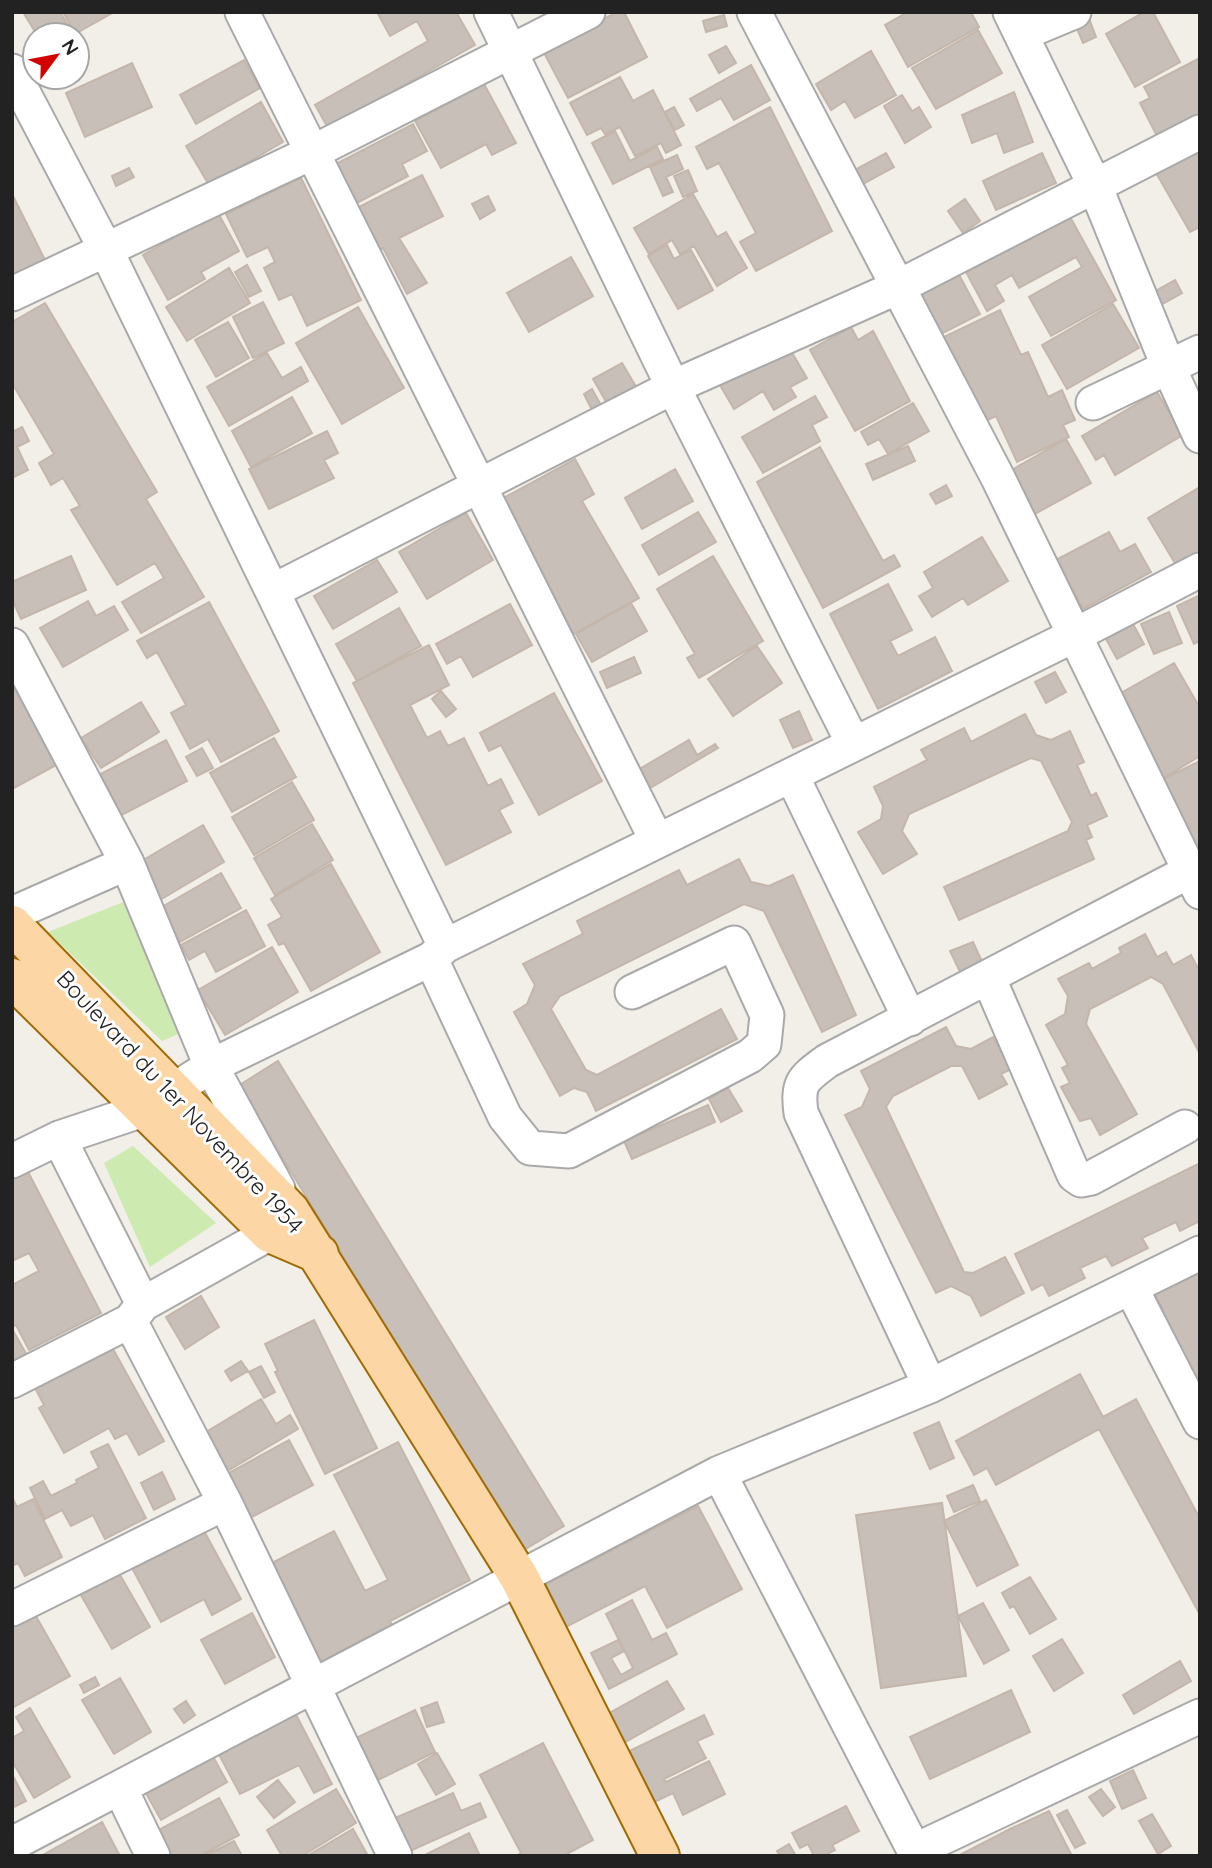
<svg xmlns="http://www.w3.org/2000/svg" width="1212" height="1868" font-family="Quicksand,sans-serif">
  <rect width="100%" height="100%" fill="#f2efe9"/>
  <path fill="#cdebb0" d="M136,897l61,129 -35,15 -114,-109z
    M133,1146l83,77 -66,44 -46,-104z"/>
  <path fill="#c7bfb8" stroke="#c4b6ab" stroke-width="2" d="M23,12h37l13,22 -36,1z
    M63,12h51l-39,22z
    M377,12h79l19,33 -147,83 -13,-23 113,-64 -11,-20 -27,15z
    M617,12h7l23,45 -79,41 -25,-47z
    M908,12h63l8,15 -71,40 -23,-42z
    M1144,12h9l27,50 -45,25 -29,-53z
    M1087,13l9,24 -13,6 -10,-24z
    M724,15l3,11 -21,6 -3,-11z
    M978,30l24,43 -66,36 -24,-41z
    M726,46l10,17 -17,10 -10,-18z
    M871,51l25,44 -41,23 -10,-17 -14,9 -15,-26z
    M1200,58v70l-39,16 -21,-41 10,-5 -6,-11z
    M244,60l16,28 -64,36 -16,-29z
    M132,63l20,44 -67,30 -19,-44z
    M751,65l19,35 -36,20 -13,-22 -24,13 -7,-12z
    M620,77l13,24 20,-11 28,55 -15,8 -5,-10 -26,13 -15,-29 -15,7 -4,-6 -14,7 -17,-32z
    M484,84l32,59 -24,12 -6,-11 -45,24 -26,-47z
    M1014,92l19,50 -29,11 -7,-20 -25,10 -10,-28z
    M902,95l10,16 7,-4 12,20 -26,16 -21,-37z
    M261,102l22,40 -74,43 -23,-39z
    M674,107l10,18 -9,5 -10,-18z
    M770,107l62,124 -76,40 -16,-29 16,-9 -37,-70 -12,6 -11,-22z
    M413,124l14,27 -25,13 6,12 -51,27 -21,-39z
    M615,131l15,30 27,-14 6,12 -50,25 -21,-41z
    M1200,145v82l-10,5 -35,-61z
    M886,153l8,14 -31,17 -8,-14z
    M1042,153l14,30 -60,27 -13,-29z
    M677,155l6,14 -17,8 7,15 -10,4 -13,-29z
    M129,168l5,9 -18,9 -4,-10z
    M688,170l9,21 -14,6 -9,-21z
    M422,175l21,41 -44,22 28,45 -20,11 -24,-46 -8,4 -22,-42z
    M301,178l60,122 -54,26 -15,-32 -13,6 -15,-32 11,-6 -7,-15 -21,10 -21,-43z
    M12,194l36,72 -36,18z
    M693,194l24,43 9,-5 21,36 -30,18 -23,-40 -14,8 -8,-14 -23,14 -15,-26z
    M488,196l7,14 -15,9 -8,-15z
    M965,199l15,22 -17,12 -15,-22z
    M218,213l21,38 -38,21 4,7 -37,21 -25,-45z
    M1069,215l47,85 -65,36 -22,-39 53,-30 -6,-10 -57,31 -7,-13 -17,10 9,16 -17,10 -21,-39z
    M667,245l7,14 17,-9 22,40 -35,19 -30,-53z
    M571,257l22,39 -64,36 -22,-39z
    M247,265l14,26 -12,6 -14,-25z
    M229,268l21,35 -63,38 -21,-34z
    M957,271l23,43 -41,21 -22,-43z
    M1175,280l7,13 -23,13 -7,-13z
    M263,302l21,41 -31,15 -20,-41z
    M45,303l112,189 -11,7 58,98 -63,36 -19,-31 42,-24 -9,-15 -38,22 -46,-75 9,-4 -17,-28 -12,7 -12,-22 15,-9 -42,-71v-61z
    M1113,304l26,44 -72,41 -25,-44z
    M358,307l46,81 -62,36 -46,-81z
    M1000,310l21,45 7,-3 20,45 14,-7 13,30 -12,5 6,12 -52,25 -21,-46 -17,8 -15,-44 -20,-43z
    M228,322l21,36 -33,19 -21,-37z
    M851,327l7,13 15,-9 37,70 -55,30 -45,-81z
    M788,346l19,32 -17,9 6,10 -22,13 -11,-19 -29,18 -14,-24z
    M267,353l15,25 19,-11 7,14 -79,45 -22,-39z
    M622,363l16,27 -29,17 -16,-28z
    M592,389l10,18 -9,5 -9,-18z
    M1157,392l26,43 -68,40 -11,-20 -8,5 -14,-24z
    M815,396l12,21 -15,8 8,16 -57,32 -21,-36z
    M292,397l20,36 -61,34 -19,-36z
    M913,403l16,28 -41,23 -9,-15 -11,6 -7,-13z
    M22,427l7,14 -12,6 11,23 -16,8v-46z
    M327,431l11,22 -14,7 10,18 -65,31 -20,-40z
    M1066,439l25,44 -58,32 -25,-43z
    M908,446l7,15 -42,19 -7,-16z
    M820,447l63,114 11,-6 6,11 -77,42 -66,-126z
    M575,459l19,35 -12,7 57,97 -67,37 -74,-134z
    M675,469l18,32 -51,28 -17,-31z
    M946,485l6,11 -16,8 -6,-10z
    M1200,487v64l-24,14 -28,-47z
    M698,512l18,30 -57,33 -17,-30z
    M466,513l27,47 -66,39 -28,-47z
    M1109,532l11,20 15,-8 16,28 -68,37 -27,-49z
    M982,537l26,44 -40,24 -5,-7 -31,19 -13,-21 14,-8 -9,-16z
    M71,556l15,34 -65,29 -9,-20v-17z
    M713,556l50,85 -64,37 -12,-20 8,-4 -38,-65z
    M377,560l20,32 -64,37 -19,-33z
    M888,584l24,46 -22,11 8,15 37,-19 17,34 -74,38 -48,-95z
    M1200,595v46l-6,3 -17,-38z
    M88,601l8,15 18,-10 14,24 -65,37 -23,-39z
    M209,602l70,129 -58,31 -13,-23 -18,10 -19,-36 15,-8 -29,-53 -10,6 -10,-17z
    M631,603l16,28 -55,31 -16,-28z
    M510,604l22,41 -59,32 -12,-21 -14,8 -11,-20z
    M399,608l22,38 -64,35 -21,-37z
    M1169,612l13,31 -28,11 -13,-30z
    M1133,624l11,20 -27,15 -11,-20z
    M429,645l20,40 -39,20 17,33 13,-7 8,15 16,-8 24,48 13,-7 12,24 -14,7 12,22 -65,33 -93,-182z
    M757,646l25,37 -49,33 -25,-37z
    M634,657l7,16 -34,15 -7,-16z
    M1174,663l26,45v48l-40,24 -48,-82z
    M1055,672l11,20 -20,11 -11,-21z
    M12,681l46,83 -46,25z
    M441,691l15,18 -10,8 -14,-18z
    M554,693l48,88 -63,34 -38,-70 -12,6 -9,-18z
    M141,702l18,30 -58,36 -20,-30z
    M799,711l13,29 -19,8 -13,-28z
    M1025,714l11,21 15,5 19,-9 14,31 -7,3 14,31 5,-3 11,23 -20,9 5,12 -6,3 8,19 -135,61 -15,-33 124,-56 4,-9 -31,-61 -10,-3 -122,56 -7,17 15,23 -34,20 -25,-42 23,-13 2,-13 -9,-19 53,-27 -6,-10 43,-22 7,14z
    M274,738l22,39 -64,35 -22,-39z
    M166,740l21,41 -71,37 -21,-41z
    M689,740l8,15 18,-11 3,4 -71,42 -11,-19z
    M202,748l11,20 -16,8 -11,-19z
    M1200,761v111l-43,-90z
    M292,782l22,38 -60,35 -22,-38z
    M312,824l21,36 -58,35 -21,-37z
    M203,825l21,37 -64,38 -22,-37z
    M739,859l12,23 18,4 24,-11 63,140 -34,17 -58,-121 -20,-7 -184,92 -9,13 35,61 11,5 124,-66 16,30 -141,72 -9,-19 -13,-4 -14,8 -46,-84 13,-8 8,-19 -12,-21 60,-30 -6,-13 102,-51 8,15z
    M331,864l49,88 -69,39 -27,-48 -5,2 -11,-20 14,-8 -11,-18z
    M221,873l20,35 -61,34 -20,-34z
    M246,910l19,36 -49,26 -11,-21 -16,9 -8,-15z
    M1145,934l12,23 9,-5 7,13 18,-10 9,17v82l-37,-70 -12,-7 -61,32 -4,15 51,90 -37,21 -9,-17 -11,3 -19,-34 9,-4 -8,-15 6,-3 -22,-40 19,-11 3,-18 -10,-17 31,-16 3,6 29,-16 -2,-5z
    M973,942l11,24 -22,10 -12,-25z
    M272,947l26,45 -73,43 -27,-45z
    M946,1027l10,19 15,3 22,-12 18,32 -10,5 6,10 -28,15 -17,-33h-11l-58,30 -7,11 78,165 9,1 32,-16 19,36 -43,23 -10,-20 -20,-10 -15,7 -91,-178 17,-8 8,-18 -9,-18z
    M278,1061l286,465 -40,24 -286,-464z
    M728,1088l14,23 -21,11 -12,-23z
    M708,1105l7,17 -83,37 -8,-18z
    M1200,1163v58l-20,10 -4,-9 -34,16 6,10 -36,18 -6,-10 -26,12 5,10 -36,18 -6,-12 -11,6 -17,-36z
    M25,1166l76,147 -72,37 -13,-25 -4,2v-42l27,-14 -10,-18 -17,8v-88z
    M1200,1260v125l-40,-72 4,-2 -13,-24z
    M201,1296l18,31 -34,22 -19,-32z
    M314,1320l63,128 -52,26 -50,-102 3,-1 -13,-27z
    M12,1329l15,26 -15,8z
    M113,1349l51,92 -25,14 -12,-22 -12,6 -6,-11 -45,25 -25,-45 5,-3 -9,-17z
    M241,1361l7,10 -17,10 -6,-10z
    M261,1366l14,26 -11,6 -15,-26z
    M1080,1374l23,43 33,-18 64,120 -1,94 -100,-184 -103,56 -9,-17 -13,7 -18,-34z
    M261,1399l15,25 14,-9 8,14 -74,44 -23,-38z
    M939,1422l15,36 -24,11 -16,-36z
    M289,1440l24,45 -63,33 -23,-44z
    M398,1442l72,138 -80,41 2,4 -71,37 -55,-96 68,-35 31,60 23,-11 -54,-105z
    M108,1444l38,74 -41,21 -12,-24 -22,11 -9,-16 -17,9 -15,-31 13,-7 8,15 26,-13 -1,-3 23,-12 -8,-16z
    M162,1472l13,27 -21,11 -13,-27z
    M973,1485l7,16 -26,11 -7,-16z
    M12,1497l5,10 16,-8 29,58 -37,19 -7,-13 -6,3z
    M986,1500l32,65 -41,21 -33,-65z
    M942,1503l24,173 -85,12 -25,-173z
    M698,1506l44,83 -75,39 -22,-42 -83,43 -22,-42z
    M203,1529l38,70 -29,16 -8,-16 -43,23 -29,-54z
    M116,1568l34,59 -38,22 -34,-59z
    M1030,1577l26,42 -26,15 -16,-28 -4,2 -8,-15z
    M632,1600l20,40 14,-7 11,21 -68,35 -18,-36 27,-13 6,11 -13,7 10,17 12,-7 -27,-54z
    M983,1603l26,47 -25,14 -26,-48z
    M33,1611l37,65 -58,32v-85z
    M252,1613l23,44 -50,27 -24,-44z
    M1062,1639l21,34 -29,18 -21,-35z
    M1180,1661l11,20 -57,33 -11,-19z
    M95,1677l4,8 -15,8 -4,-8z
    M120,1678l31,54 -37,22 -32,-54z
    M667,1681l17,28 -62,35 -16,-29z
    M1011,1690l19,42 -100,47 -20,-42z
    M186,1701l9,14 -11,8 -10,-14z
    M437,1702l7,20 -17,5 -6,-19z
    M292,1707l40,77 -18,9 -15,-28 -59,29 -25,-47z
    M30,1708l40,69 -36,21 -22,-37v-23l12,-7 -8,-14z
    M415,1710l20,42 -59,29 -20,-43z
    M704,1715l9,19 -16,7 9,17 -42,21 2,3 43,-21 16,33 -42,21 -10,-22 -27,13 -25,-51z
    M543,1743l50,97 -30,16h-47l5,-3 -41,-78z
    M210,1751l17,31 -66,38 -18,-32z
    M437,1753l18,31 -19,11 -18,-31z
    M1133,1770l13,28 -24,11 -12,-28z
    M12,1774l14,27 -14,7z
    M278,1780l17,22 -21,16 -17,-21z
    M336,1789l20,34 -54,33h-20l-15,-26z
    M1101,1789l14,18 -12,9 -14,-19z
    M453,1793l8,18 19,-8 6,14 -76,34 -15,-33z
    M219,1798l20,37 -39,21h-35l-12,-23z
    M846,1806l13,25 -27,14 3,5 -12,6h-9l-6,-12 -8,4 -8,-15z
    M1067,1810l18,33 -10,5 -18,-33z
    M1049,1811l23,45h-114l52,-27z
    M1152,1814l19,32 -13,8 -19,-33z
    M102,1822l18,34h-79z
    M353,1829l15,27h-61z
    M469,1833l11,23h-57z
    M234,1841l8,15h-38z
    M789,1844l7,12h-16l-3,-5z"/>
  <g fill="none" stroke-linecap="round" stroke-linejoin="round">
    <g stroke="#a9a9a9" stroke-width="37">
      <path id="minor" d="M242,12l415,829
        M491,12l182,375 180,356
        M754,12l244,466 202,414
        M1010,12l85,174 74,182 31,68
        M1021,34l53,-22
        M12,71l94,179 339,696
        M12,294l299,-141 277,-141
        M1093,403l107,-51
        M273,591l400,-204 225,-100 302,-155
        M12,645l115,218 84,203 67,123
        M792,776l118,243
        M12,914l115,-51
        M431,959l74,158 25,31 39,3 181,-95 14,-12 3,-29 -33,-72 -102,49
        M989,979l85,196 7,5 10,-2 94,-51
        M59,1138l84,166 -13,17 95,182 170,353
        M12,1161l47,-23 84,-28 68,-44 220,-107 14,-13 628,-310 127,-66
        M1131,1288l69,134
        M143,1304l127,-71
        M12,1381l118,-60
        M930,1386l-129,-273c-4,-31 2,-34 26,-52l363,-190
        M719,1473l198,383
        M12,1609l213,-106
        M120,1788l33,68
        M12,1844l707,-371 211,-87 270,-133
        M914,1851l286,-135"/>
    </g>
    <g stroke="#a06b00" stroke-width="42">
      <path id="major" d="M12,925l278,286 229,366 141,279
        M12,978l258,255 49,21"/>
    </g>
    <use href="#minor" stroke="#fff" stroke-width="33"/>
    <use href="#major" stroke="#fcd6a4" stroke-width="38"/>
  </g>
  <g text-anchor="middle" stroke-width="6" stroke-linejoin="round" paint-order="stroke">
    <g font-size="23" fill="#222" stroke="#fff">
      <text transform="translate(180 1102) rotate(47)" y="8">Boulevard du 1er Novembre 1954</text>
    </g>
  </g>
  <rect width="1212" height="1868" fill="none" stroke="#222222" stroke-width="28"/>
  <g transform="translate(56 56) rotate(58)"><circle r="33" fill="#ffffff" stroke="#a7a7a7" stroke-width="2"/>
  <path d="M0-5L12 26L0 18L-12 26Z" fill="#d40000"/>
  <text y="-10" font-size="19" font-weight="bold" text-anchor="middle" fill="#222222">N</text>
  </g>
</svg>
